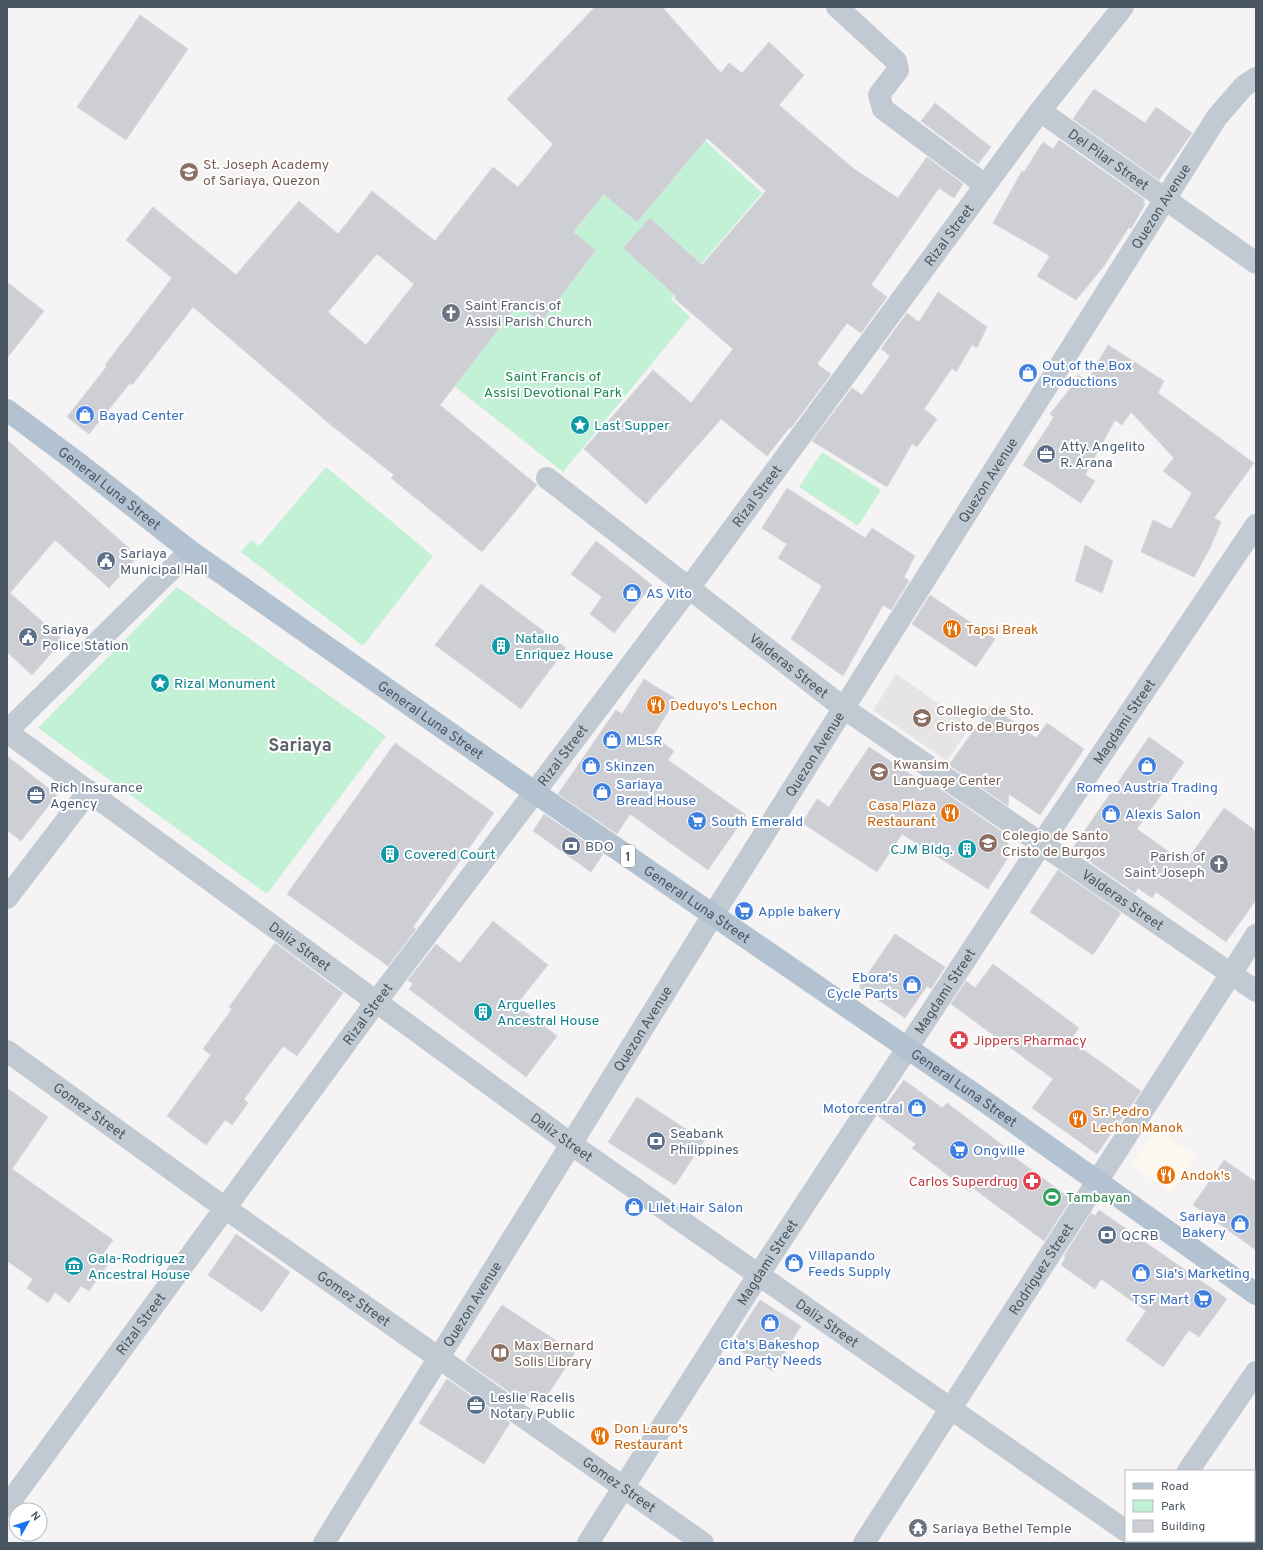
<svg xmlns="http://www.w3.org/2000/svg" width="1263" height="1550" font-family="Overpass,sans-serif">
  <rect width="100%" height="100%" fill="#f5f3f3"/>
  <path fill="#fdf9ef" d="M1156,1129l40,27 -25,36 -39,-27z"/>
  <path fill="#e6e4e5" d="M896,674l75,52 -24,35 -74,-51z"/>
  <path fill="#c3f1d5" d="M673,111l89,82 -91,106 19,18 -127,155 -109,-86 64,-82 23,17 55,-70 -23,-19z
    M822,452l59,38 -23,36 -59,-39z
    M326,467l107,89 -70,90 -122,-94 10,-12 8,6z
    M177,587l209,149 -119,158 -229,-166z"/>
  <path fill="#cdcfd5" stroke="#d7d9de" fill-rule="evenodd" d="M595,7h67l59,66 8,-10 13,10 27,-31 35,33 -25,30 75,64 44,29 29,-41 36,27 -9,14 -15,-10 -68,97 16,12 -26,36 -14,-10 -30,41 14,10 -40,54 -1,-1 -23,29 -46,-37 -75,85 -62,-55 69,-79 38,33 42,-54 -59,-51 2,-2 -53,-48 27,-30 52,47 64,-74 -59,-53 -70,84 -33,-28 -31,38 23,18 -55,72 -23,-18 -78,101 97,80 -55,67 -91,-74 3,-3 -63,-50 -138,-118 -61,78 -2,-2 -41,51 -22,-17 40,-51 -2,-1 67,-87 -46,-38 27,-33 83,68 63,-74 39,33 34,-43 63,50 58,-74 25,20 35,-43 -46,-45zM377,254l37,30 -48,61 -38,-33z
    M140,15l48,34 -62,91 -49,-33z
    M1094,89l51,34 11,-16 36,26 -33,47 -86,-61z
    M935,103l56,44 -13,17 -57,-43z
    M1059,140l86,60 -2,3 2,1 -14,25 -2,-2 -25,39 -28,34 -39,-24 13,-20 -57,-33 29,-52 2,1 19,-30 10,7z
    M7,282l37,29 -37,47z
    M938,292l49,35 -10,21 -5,-3 -16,27 -4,-4 -28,41 13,10 -20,28 -5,-3 -25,43 -75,-46 40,-53 10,7 28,-39 -9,-7 26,-36 12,9z
    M1108,345l56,36 -6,12 96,70 -40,55 7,4 -11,26 -16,29 -53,-25 12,-32 18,9 21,-36 -29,-22 11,-13 -43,-46 -9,13 -7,-5 -30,55 10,6 -14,22 -58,-38 31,-48 -4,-3 20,-25 8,-14 9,6z
    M7,440l131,116 -29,32 -54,-48 -45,53 53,47 -31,35 -25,-23z
    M787,488l78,50 7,-10 43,28 -11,21 5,4 -18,29 -8,-5 -40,71 -52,-37 31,-53 -44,-28 9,-14 -25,-16z
    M596,541l56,44 -38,48 -24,-19 12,-17 -31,-23z
    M1085,545l28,16 -11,32 -27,-12z
    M481,584l85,64 -45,61 -86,-64z
    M930,595l65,44 -19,28 -64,-43z
    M644,679l32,20 -23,37 21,15 -6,9 78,55 -38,55 -78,-56 -13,20 -59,-40 58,-84 6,4z
    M991,706l45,32 11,-15 37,26 -44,66 -31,-21 -1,12 -59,-41z
    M1149,737l35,25 -47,67 48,34 39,-55 32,23v69l-30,42 -70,-50 -4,6 -14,-10 -3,5 -63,-44z
    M395,743l99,70 -81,114 3,2 -28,37 -101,-72z
    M869,747l63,41 2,-3 74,51 -1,23 -19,30 -86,-55 -25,38 -75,-49 15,-24 12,8z
    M7,756l50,39 -36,46 -14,-11z
    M544,814l59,40 -12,18 -58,-41z
    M1058,870l63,43 -28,42 -63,-43z
    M493,921l55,44 -32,40 41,31 -31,41 -117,-88 4,-5 -5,-4 28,-36 24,19z
    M895,934l50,33 -14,22 -4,-3 -22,32 -46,-31z
    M275,943l68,50 -46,63 -14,-10 -39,53 4,4 -16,22 -7,-5 -19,25 -39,-29 44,-61 -8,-6 29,-40 -3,-2z
    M993,964l86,64 -9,12 71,51 -44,63 -65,-46 21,-29 -102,-75 15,-23 9,7z
    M904,1080l38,28 5,-5 58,44 -2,2 68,50 -27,42 -71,-53 -3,4 -58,-44 4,-4 -38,-28z
    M7,1088l41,29 -36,52 101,71 -10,14 8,6 -22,31 -8,-5 -12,17 -14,-11 -7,11 -21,-15 6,-9 -26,-18z
    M637,1097l67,44 -29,44 -67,-43z
    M1224,1160l32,22v68l-63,-45z
    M1099,1210l128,89 -28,38 -10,-7 -26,37 -37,-27 20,-29 -45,-32 -6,10 -34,-24 5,-8 -2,-1 27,-43 4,3z
    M236,1234l54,38 -28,40 -54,-37z
    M760,1300l41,26 -28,45 -42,-26z
    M502,1305l73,48 -34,52 -13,-9 -4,6 -59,-41z
    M447,1379l63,44 -26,41 -65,-41z"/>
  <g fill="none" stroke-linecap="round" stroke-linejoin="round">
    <g stroke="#c1cad2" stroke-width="22">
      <path d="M837,7l59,54 2,9 -19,25 4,14 102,76"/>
      <path id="s1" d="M1040,111l216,152"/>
      <path id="s2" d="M547,478l298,231 411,282"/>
      <path id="s3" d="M7,732l564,412 555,387"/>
      <path d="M7,898l82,-107"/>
      <path id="s4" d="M7,1051l218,157 478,335"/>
      <path d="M1188,1471l68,-99"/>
      <path id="s5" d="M7,1506l369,-504 313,-414 351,-477 83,-104"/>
      <path d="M1140,1541l3,2"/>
      <path id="s6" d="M588,1543l171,-269 283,-431 214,-318"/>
      <path id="s7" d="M864,1543l392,-608"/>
    </g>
    <g stroke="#c1cad2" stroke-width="22">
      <path d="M7,731l183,-180"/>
      <path id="s8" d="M324,1543l389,-628 504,-798 27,-31 12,-8"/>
    </g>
    <path stroke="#b3c2d1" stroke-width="22" id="s9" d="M7,410l71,53 112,88 344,241 443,304 279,198"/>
  </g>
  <defs>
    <g id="school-disc" transform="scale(1)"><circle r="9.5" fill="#8d6e63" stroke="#fff"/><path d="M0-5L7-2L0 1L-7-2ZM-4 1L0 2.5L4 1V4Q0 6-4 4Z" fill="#fff"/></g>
    <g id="church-disc" transform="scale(1)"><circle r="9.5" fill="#6b7280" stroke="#fff"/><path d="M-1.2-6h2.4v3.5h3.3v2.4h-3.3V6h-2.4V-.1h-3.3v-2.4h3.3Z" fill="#fff"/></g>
    <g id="shop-disc" transform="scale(1)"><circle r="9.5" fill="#3f7fe0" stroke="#fff"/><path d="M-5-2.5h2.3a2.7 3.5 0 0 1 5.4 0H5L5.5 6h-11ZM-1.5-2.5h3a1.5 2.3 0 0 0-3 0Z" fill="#fff"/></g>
    <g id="sight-disc" transform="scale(1)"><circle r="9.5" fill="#0f9aa8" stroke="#fff"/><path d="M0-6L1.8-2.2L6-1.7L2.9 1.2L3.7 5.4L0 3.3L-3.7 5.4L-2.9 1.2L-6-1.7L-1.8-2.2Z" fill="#fff"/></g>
    <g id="office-disc" transform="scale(1)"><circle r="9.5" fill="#5c6f8a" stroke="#fff"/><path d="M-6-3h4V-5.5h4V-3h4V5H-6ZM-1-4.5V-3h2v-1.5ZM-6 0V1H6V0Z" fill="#fff"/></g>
    <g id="civic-disc" transform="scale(1)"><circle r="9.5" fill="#5c6f8a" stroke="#fff"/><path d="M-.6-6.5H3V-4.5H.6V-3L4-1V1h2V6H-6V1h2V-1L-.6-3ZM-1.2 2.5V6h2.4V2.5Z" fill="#fff"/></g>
    <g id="restaurant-disc" transform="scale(1)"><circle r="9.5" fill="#e8710a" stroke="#fff"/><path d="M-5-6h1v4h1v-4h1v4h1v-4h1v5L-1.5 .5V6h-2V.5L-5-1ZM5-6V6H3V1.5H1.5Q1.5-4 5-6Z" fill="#fff"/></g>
    <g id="building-disc" transform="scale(1)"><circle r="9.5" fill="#0f9aa8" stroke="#fff"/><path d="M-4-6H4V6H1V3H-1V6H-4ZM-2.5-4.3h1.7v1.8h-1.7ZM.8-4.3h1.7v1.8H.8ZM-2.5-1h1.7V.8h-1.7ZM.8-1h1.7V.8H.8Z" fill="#fff"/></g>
    <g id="university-disc" transform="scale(1)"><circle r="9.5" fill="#8d6e63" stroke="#fff"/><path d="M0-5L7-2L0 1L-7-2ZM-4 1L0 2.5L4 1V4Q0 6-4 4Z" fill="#fff"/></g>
    <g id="supermarket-disc" transform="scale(1)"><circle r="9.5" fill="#3f7fe0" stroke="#fff"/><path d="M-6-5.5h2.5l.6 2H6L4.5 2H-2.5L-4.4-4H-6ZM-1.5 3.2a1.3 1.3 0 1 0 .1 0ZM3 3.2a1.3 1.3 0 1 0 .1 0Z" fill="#fff"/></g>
    <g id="bank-disc" transform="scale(1)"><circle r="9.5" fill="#5c6f8a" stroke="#fff"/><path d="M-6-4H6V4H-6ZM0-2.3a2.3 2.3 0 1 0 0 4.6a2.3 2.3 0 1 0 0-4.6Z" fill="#fff"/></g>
    <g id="pharmacy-disc" transform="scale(1)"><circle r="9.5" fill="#e0444e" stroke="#fff"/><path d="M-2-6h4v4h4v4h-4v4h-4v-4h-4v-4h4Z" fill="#fff"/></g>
    <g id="stadium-disc" transform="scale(1)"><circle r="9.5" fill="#2e9e5b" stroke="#fff"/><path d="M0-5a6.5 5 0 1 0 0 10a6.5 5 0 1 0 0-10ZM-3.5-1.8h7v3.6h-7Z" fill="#fff"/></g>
    <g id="museum-disc" transform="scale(1)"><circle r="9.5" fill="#0f9aa8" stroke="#fff"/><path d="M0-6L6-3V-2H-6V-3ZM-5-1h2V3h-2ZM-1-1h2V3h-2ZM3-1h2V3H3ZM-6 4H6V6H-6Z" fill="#fff"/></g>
    <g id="library-disc" transform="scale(1)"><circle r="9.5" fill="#8d6e63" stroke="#fff"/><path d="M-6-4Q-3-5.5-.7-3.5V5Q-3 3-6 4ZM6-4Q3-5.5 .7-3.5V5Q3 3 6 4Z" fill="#fff"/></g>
    <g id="temple-disc" transform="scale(1)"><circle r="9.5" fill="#6b7280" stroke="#fff"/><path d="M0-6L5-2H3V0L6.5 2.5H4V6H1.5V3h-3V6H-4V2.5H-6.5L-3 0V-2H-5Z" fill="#fff"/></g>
  </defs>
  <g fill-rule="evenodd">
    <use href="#school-disc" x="189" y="172"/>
    <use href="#church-disc" x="451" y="313"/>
    <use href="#shop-disc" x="1028" y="373"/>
    <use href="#shop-disc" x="85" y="415"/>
    <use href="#sight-disc" x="580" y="425"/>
    <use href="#office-disc" x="1046" y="454"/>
    <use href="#civic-disc" x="106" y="561"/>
    <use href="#shop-disc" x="632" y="593"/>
    <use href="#restaurant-disc" x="952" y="629"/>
    <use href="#civic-disc" x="28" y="637"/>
    <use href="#building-disc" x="501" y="646"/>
    <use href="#sight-disc" x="160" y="683"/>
    <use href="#restaurant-disc" x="656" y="705"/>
    <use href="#university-disc" x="922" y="718"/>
    <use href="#shop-disc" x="612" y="740"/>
    <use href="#shop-disc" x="591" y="766"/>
    <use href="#shop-disc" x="1147" y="766"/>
    <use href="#school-disc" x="879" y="772"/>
    <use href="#shop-disc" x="602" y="792"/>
    <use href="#office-disc" x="36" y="795"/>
    <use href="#restaurant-disc" x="950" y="813"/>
    <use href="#shop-disc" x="1111" y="814"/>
    <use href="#supermarket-disc" x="697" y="821"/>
    <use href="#school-disc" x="988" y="843"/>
    <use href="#bank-disc" x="571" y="846"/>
    <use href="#building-disc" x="967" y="849"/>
    <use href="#building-disc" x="390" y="854"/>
    <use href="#church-disc" x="1219" y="864"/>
    <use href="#supermarket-disc" x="744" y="911"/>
    <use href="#shop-disc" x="912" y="985"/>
    <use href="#building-disc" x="483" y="1012"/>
    <use href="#pharmacy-disc" x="959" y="1040"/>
    <use href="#shop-disc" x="917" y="1108"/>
    <use href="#restaurant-disc" x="1078" y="1119"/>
    <use href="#bank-disc" x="656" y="1141"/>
    <use href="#supermarket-disc" x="959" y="1150"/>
    <use href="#restaurant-disc" x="1166" y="1175"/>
    <use href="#pharmacy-disc" x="1032" y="1181"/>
    <use href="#stadium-disc" x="1052" y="1197"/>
    <use href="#shop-disc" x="634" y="1207"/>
    <use href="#shop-disc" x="1240" y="1224"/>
    <use href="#bank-disc" x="1107" y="1235"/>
    <use href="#shop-disc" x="794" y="1263"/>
    <use href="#museum-disc" x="74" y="1266"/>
    <use href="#shop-disc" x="1141" y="1273"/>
    <use href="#supermarket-disc" x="1203" y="1299"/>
    <use href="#shop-disc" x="770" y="1323"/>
    <use href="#library-disc" x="500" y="1353"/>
    <use href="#office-disc" x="476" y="1405"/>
    <use href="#restaurant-disc" x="600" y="1436"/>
    <use href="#temple-disc" x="918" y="1528"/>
  </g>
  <g text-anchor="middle" stroke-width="4" stroke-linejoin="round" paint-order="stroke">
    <rect fill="#fff" stroke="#808990" stroke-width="1" x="621" y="845" width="14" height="22" rx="3"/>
    <g font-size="13" font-weight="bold" fill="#4a5661">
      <text x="628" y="861">1</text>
    </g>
    <g font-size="14" fill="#4a5661" stroke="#fff">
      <text dy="5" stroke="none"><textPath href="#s1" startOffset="84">Del Pilar Street</textPath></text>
      <text dy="5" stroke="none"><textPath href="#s8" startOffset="1577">Quezon Avenue</textPath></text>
      <text dy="5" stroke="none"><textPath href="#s5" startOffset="1582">Rizal Street</textPath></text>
      <text dy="5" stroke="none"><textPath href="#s8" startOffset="1253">Quezon Avenue</textPath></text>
      <text dy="5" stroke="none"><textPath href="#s9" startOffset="129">General Luna Street</textPath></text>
      <text dy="5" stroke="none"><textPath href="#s5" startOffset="1258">Rizal Street</textPath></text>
      <text dy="5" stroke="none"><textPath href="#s2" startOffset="306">Valderas Street</textPath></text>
      <text dy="5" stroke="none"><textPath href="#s9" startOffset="525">General Luna Street</textPath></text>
      <text dy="5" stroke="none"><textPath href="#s6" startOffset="981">Magdami Street</textPath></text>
      <text dy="5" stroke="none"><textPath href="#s5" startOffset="934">Rizal Street</textPath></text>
      <text dy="5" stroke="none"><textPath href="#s8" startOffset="929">Quezon Avenue</textPath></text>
      <text dy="5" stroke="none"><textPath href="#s2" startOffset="714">Valderas Street</textPath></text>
      <text dy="5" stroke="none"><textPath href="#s9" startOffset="849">General Luna Street</textPath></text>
      <text dy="5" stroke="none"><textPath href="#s3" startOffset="363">Daliz Street</textPath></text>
      <text dy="5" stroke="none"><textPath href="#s6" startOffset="657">Magdami Street</textPath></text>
      <text dy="5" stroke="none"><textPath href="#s5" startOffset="610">Rizal Street</textPath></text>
      <text dy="5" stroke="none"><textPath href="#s8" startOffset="605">Quezon Avenue</textPath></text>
      <text dy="5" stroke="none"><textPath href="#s9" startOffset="1173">General Luna Street</textPath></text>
      <text dy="5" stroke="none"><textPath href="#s4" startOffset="102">Gomez Street</textPath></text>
      <text dy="5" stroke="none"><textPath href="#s3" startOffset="687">Daliz Street</textPath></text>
      <text dy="5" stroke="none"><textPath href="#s6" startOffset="333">Magdami Street</textPath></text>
      <text dy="5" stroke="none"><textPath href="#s7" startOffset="326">Rodriguez Street</textPath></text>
      <text dy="5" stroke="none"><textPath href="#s4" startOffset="426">Gomez Street</textPath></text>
      <text dy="5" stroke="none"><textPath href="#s8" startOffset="281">Quezon Avenue</textPath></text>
      <text dy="5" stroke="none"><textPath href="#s3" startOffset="1011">Daliz Street</textPath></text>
      <text dy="5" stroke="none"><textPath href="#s5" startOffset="226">Rizal Street</textPath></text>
      <text dy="5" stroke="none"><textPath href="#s4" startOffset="750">Gomez Street</textPath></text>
    </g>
    <g font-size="14" fill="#785e54" stroke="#fff" text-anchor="start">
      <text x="203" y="169">St. Joseph Academy<tspan x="203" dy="16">of Sariaya, Quezon</tspan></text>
      <text x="936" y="715">Collegio de Sto.<tspan x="936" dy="16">Cristo de Burgos</tspan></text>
      <text x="893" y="769">Kwansim<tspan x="893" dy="16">Language Center</tspan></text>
      <text x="1002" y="840">Colegio de Santo<tspan x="1002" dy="16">Cristo de Burgos</tspan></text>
      <text x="514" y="1350">Max Bernard<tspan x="514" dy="16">Solis Library</tspan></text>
    </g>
    <g font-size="14" fill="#5b616d" stroke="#fff" text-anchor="start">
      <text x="465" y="310">Saint Francis of<tspan x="465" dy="16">Assisi Parish Church</tspan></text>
      <text x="1205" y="861" text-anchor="end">Parish of<tspan x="1205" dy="16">Saint Joseph</tspan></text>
      <text x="932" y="1533">Sariaya Bethel Temple</text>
    </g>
    <g font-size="14" fill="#366cbe" stroke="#fff" text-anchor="start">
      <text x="1042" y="370">Out of the Box<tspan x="1042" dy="16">Productions</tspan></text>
      <text x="99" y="420">Bayad Center</text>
      <text x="646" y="598">AS Vito</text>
      <text x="626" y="745">MLSR</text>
      <text x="605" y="771">Skinzen</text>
      <text x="616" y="789">Sariaya<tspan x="616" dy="16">Bread House</tspan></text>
      <text x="1147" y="792" text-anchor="middle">Romeo Austria Trading</text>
      <text x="1125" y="819">Alexis Salon</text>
      <text x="711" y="826">South Emerald</text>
      <text x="758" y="916">Apple bakery</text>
      <text x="898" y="982" text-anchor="end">Ebora's<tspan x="898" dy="16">Cycle Parts</tspan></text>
      <text x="903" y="1113" text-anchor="end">Motorcentral</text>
      <text x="973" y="1155">Ongville</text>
      <text x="648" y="1212">Lilet Hair Salon</text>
      <text x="1226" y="1221" text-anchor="end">Sariaya<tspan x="1226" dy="16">Bakery</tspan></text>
      <text x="808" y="1260">Villapando<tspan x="808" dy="16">Feeds Supply</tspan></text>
      <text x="1155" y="1278">Sia's Marketing</text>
      <text x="1189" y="1304" text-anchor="end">TSF Mart</text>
      <text x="770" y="1349" text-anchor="middle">Cita's Bakeshop<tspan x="770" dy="16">and Party Needs</tspan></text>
    </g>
    <g font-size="14" fill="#17864f" stroke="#fff">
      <text x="553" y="381">Saint Francis of<tspan x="553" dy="16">Assisi Devotional Park</tspan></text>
    </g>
    <g font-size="14" fill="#0d838f" stroke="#fff" text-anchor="start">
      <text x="594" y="430">Last Supper</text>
      <text x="515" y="643">Natalio<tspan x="515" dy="16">Enriquez House</tspan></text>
      <text x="174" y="688">Rizal Monument</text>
      <text x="953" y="854" text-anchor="end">CJM Bldg.</text>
      <text x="404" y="859">Covered Court</text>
      <text x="497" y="1009">Arguelles<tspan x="497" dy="16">Ancestral House</tspan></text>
      <text x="88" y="1263">Gala-Rodriguez<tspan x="88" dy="16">Ancestral House</tspan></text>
    </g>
    <g font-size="14" fill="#4e5e75" stroke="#fff" text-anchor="start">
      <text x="1060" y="451">Atty. Angelito<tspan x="1060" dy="16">R. Arana</tspan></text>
      <text x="120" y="558">Sariaya<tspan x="120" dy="16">Municipal Hall</tspan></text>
      <text x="42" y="634">Sariaya<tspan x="42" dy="16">Police Station</tspan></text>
      <text x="50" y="792">Rich Insurance<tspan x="50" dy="16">Agency</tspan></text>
      <text x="585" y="851">BDO</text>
      <text x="670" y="1138">Seabank<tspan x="670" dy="16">Philippines</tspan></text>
      <text x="1121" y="1240">QCRB</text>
      <text x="490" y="1402">Leslie Racelis<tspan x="490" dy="16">Notary Public</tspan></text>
    </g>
    <g font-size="14" fill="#c56008" stroke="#fff" text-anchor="start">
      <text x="966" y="634">Tapsi Break</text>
      <text x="670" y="710">Deduyo's Lechon</text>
      <text x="936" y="810" text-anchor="end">Casa Plaza<tspan x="936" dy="16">Restaurant</tspan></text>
      <text x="1092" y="1116">Sr. Pedro<tspan x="1092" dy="16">Lechon Manok</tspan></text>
      <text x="1180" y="1180">Andok's</text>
      <text x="614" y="1433">Don Lauro's<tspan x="614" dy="16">Restaurant</tspan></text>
    </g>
    <g font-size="14" fill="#be3a42" stroke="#fff" text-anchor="start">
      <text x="973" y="1045">Jippers Pharmacy</text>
      <text x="1018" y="1186" text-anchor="end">Carlos Superdrug</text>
    </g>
    <g font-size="14" fill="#27864d" stroke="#fff" text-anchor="start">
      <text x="1066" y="1202">Tambayan</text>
    </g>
    <g font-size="18" font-weight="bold" fill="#5f6368" stroke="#fff">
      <text x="300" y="751">Sariaya</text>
    </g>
  </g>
  <rect width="1263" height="1550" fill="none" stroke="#4a5661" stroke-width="16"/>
  <rect x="1125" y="1470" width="130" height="72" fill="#ffffff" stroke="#b7bbc0"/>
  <rect x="1133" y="1483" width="20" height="6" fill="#b3c2d1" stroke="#b7bbc0"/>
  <text x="1161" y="1490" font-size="12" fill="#4a5661">Road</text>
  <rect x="1133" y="1500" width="20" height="12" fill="#c3f1d5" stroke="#b7bbc0"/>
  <text x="1161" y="1510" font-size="12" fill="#4a5661">Park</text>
  <rect x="1133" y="1520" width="20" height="12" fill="#cdcfd5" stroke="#b7bbc0"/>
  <text x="1161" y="1530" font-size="12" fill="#4a5661">Building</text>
  <g transform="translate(28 1522) rotate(51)"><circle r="19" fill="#ffffff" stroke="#b7bbc0"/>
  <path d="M0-3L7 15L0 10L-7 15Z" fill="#1a73e8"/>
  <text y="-6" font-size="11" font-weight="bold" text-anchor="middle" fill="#4a5661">N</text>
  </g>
</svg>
